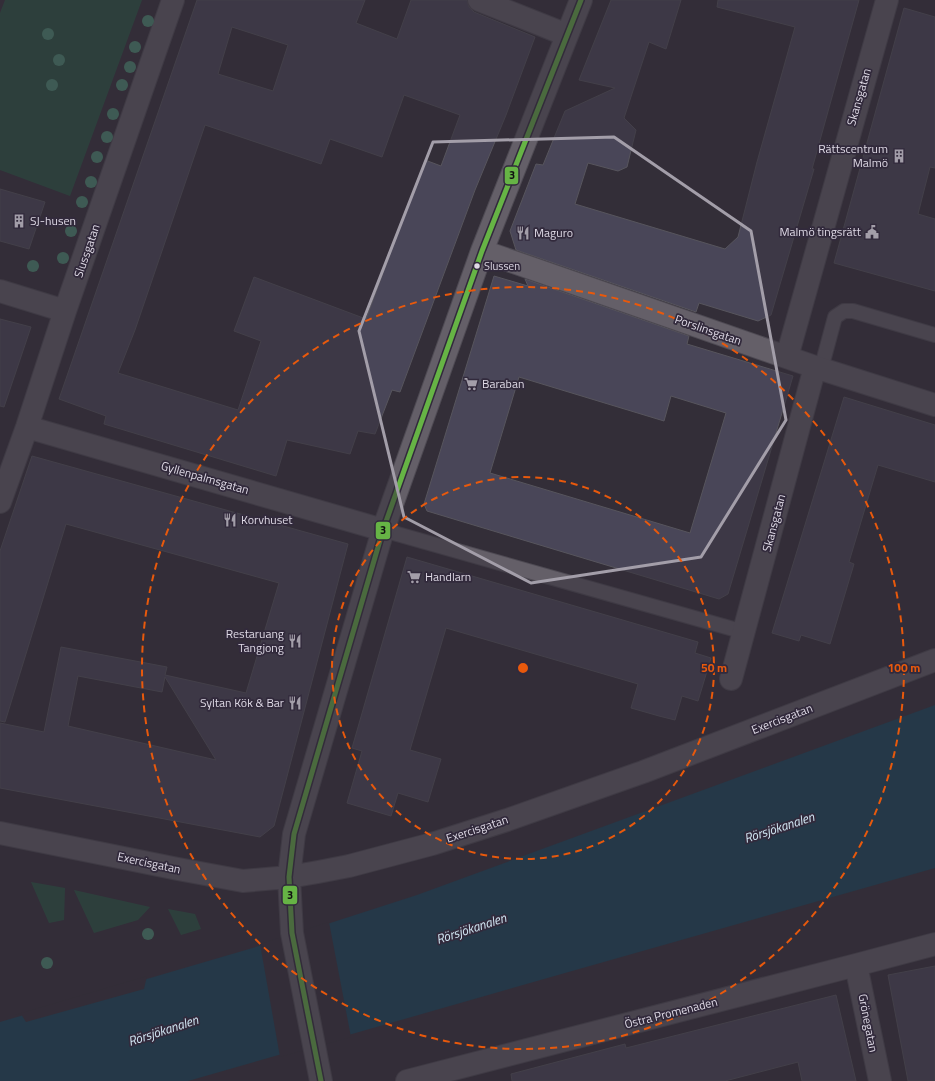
<svg xmlns="http://www.w3.org/2000/svg" width="935" height="1081" font-family="'Titillium Web',sans-serif">
  <rect width="100%" height="100%" fill="#332e38"/>
  <path fill="#275642" d="M5,0h137l-72,196 -70,-26v-157z
    M31,882l34,6 -1,32 -15,3z
    M74,890l76,17 -12,13 -44,13z
    M168,909l27,5 6,15 -20,6z"/>
  <path fill="#14455b" d="M935,705v163l-370,105 -377,108h-188v-59l259,-76 158,-51z"/>
  <path fill="#332e38" d="M329,922l22,115 -71,20 -20,-113z
    M147,976l-3,13 -118,33 -5,-8 -6,1z"/>
  <path fill="#494658" stroke="#57555d" fill-rule="evenodd" d="M197,0h168l-9,23 41,16 14,-39h56l2,7 5,5 61,25 -29,78 -31,75 -75,202 -8,-2 -17,44 -17,-3 -8,23 -63,-14 -11,36 -172,-52 2,-8 -47,-17zM232,27l56,18 -15,46 -55,-17zM404,95l56,20 -19,51 -16,-6 -59,159 -112,-42 -20,54 27,10 -23,69 -120,-37 17,-43 70,-205 116,39 9,-25 52,18z
    M611,0h70l-15,49 -17,-7 -25,76 12,12 -9,37 -9,4 -30,-8 -13,41 150,45 13,-12 19,-75 38,-135 -78,-20 1,-7h141l-47,169h2l-43,146 -13,6 -59,-18 -3,9 -180,-62 -6,-19 26,-67 7,1 22,-54 50,-23 -36,-8z
    M904,8l31,9v151l-5,-1 -12,47 17,5v72l-101,-28z
    M0,189l45,13 -16,47 -29,-8z
    M494,276l34,10 -3,-7 164,57 -2,8 106,32 -65,218 -9,5 -292,-88 -3,-7zM519,377l145,44 7,-25 55,17 -36,120 -200,-60z
    M0,319l31,8 -27,80 -4,-1z
    M844,397l91,28v57l-57,-17 -29,97 5,2 -24,80 -29,-9 -2,6 -27,-8z
    M32,456l316,88 -74,282 -14,11 -260,-49v-65l44,9 17,-85 106,20 -2,8 81,18 33,-110 -213,-59 -61,198 -5,-1v-170zM78,676l84,16 3,-15 51,83 -148,-34z
    M407,557l291,85 -3,11 16,5 -13,43 -16,-5 -7,24 -16,-4 -28,-8 7,-24 -192,-56 -36,122 31,9 -13,43 -30,-9 -7,23 -44,-13 15,-52 -10,-3z
    M935,966v115h-27l-20,-106z
    M836,995l20,86h-54l-4,-19 -73,19h-213l-1,-7 114,-30 1,4z"/>
  <g fill="none" stroke-linecap="round" stroke-linejoin="round">
    <g stroke="#4e4a53" stroke-width="16">
      <path id="service" d="M821,369l14,-52 9,-6h9l82,24
        M383,530l361,102"/>
    </g>
    <g stroke="#4e4a53" stroke-width="24">
      <path id="minor" d="M479,0l88,35
        M482,251l333,116 120,38
        M0,291l65,20
        M787,357l100,-357
        M27,427l356,103
        M0,502l27,-75 38,-116 108,-311
        M731,679l84,-312
        M0,833l178,36 65,12 46,-4 29,-5 31,-6 83,-22 75,-24 136,-48 292,-112
        M856,965l24,116
        M321,1081l-29,-148 -3,-56 5,-43 89,-304 99,-279 99,-251
        M407,1081l449,-116 79,-21"/>
    </g>
    <use href="#service" stroke="#645f68" stroke-width="14"/>
    <use href="#minor" stroke="#645f68" stroke-width="22"/>
    <g stroke="#322a3c" stroke-width="8">
      <path id="bus-1" d="M321,1081l-29,-148 -3,-56 5,-43 89,-304 99,-279 99,-251"/>
    </g>
    <use href="#bus-1" stroke="#66b445" stroke-width="5"/>
  </g>
  <g fill="#4c9175">
    <circle cx="148" cy="21" r="6"/>
    <circle cx="48" cy="34" r="6"/>
    <circle cx="135" cy="47" r="6"/>
    <circle cx="59" cy="60" r="6"/>
    <circle cx="130" cy="67" r="6"/>
    <circle cx="52" cy="85" r="6"/>
    <circle cx="122" cy="85" r="6"/>
    <circle cx="113" cy="114" r="6"/>
    <circle cx="107" cy="137" r="6"/>
    <circle cx="97" cy="157" r="6"/>
    <circle cx="91" cy="182" r="6"/>
    <circle cx="82" cy="202" r="6"/>
    <circle cx="71" cy="231" r="6"/>
    <circle cx="63" cy="258" r="6"/>
    <circle cx="33" cy="266" r="6"/>
    <circle cx="148" cy="934" r="6"/>
    <circle cx="47" cy="963" r="6"/>
  </g>
  <path d="M0 0H935V1081H0ZM614,137l137,94 35,189 -85,137 -170,26 -127,-66 -45,-186 74,-189z" fill="#332e38" fill-opacity=".55" fill-rule="evenodd"/>
  <path fill="none" stroke="#a39ea9" stroke-width="3" stroke-linejoin="round" d="M614,137l137,94 35,189 -85,137 -170,26 -127,-66 -45,-186 74,-189z"/>
  <g fill="none" stroke="#e8590c" stroke-width="2" stroke-dasharray="7 5">
    <circle cx="523" cy="668" r="191"/>
    <circle cx="523" cy="668" r="381"/>
  </g>
  <defs>
    <g id="building-bare" transform="scale(1.08)"><path d="M-4-6H4V6H1V3H-1V6H-4ZM-2.5-4.3h1.7v1.8h-1.7ZM.8-4.3h1.7v1.8H.8ZM-2.5-1h1.7V.8h-1.7ZM.8-1h1.7V.8H.8Z" fill="#a39ea9" stroke="#322a3c" stroke-width="2.5" paint-order="stroke"/></g>
    <g id="civic-bare" transform="scale(1.08)"><path d="M-.6-6.5H3V-4.5H.6V-3L4-1V1h2V6H-6V1h2V-1L-.6-3ZM-1.2 2.5V6h2.4V2.5Z" fill="#a39ea9" stroke="#322a3c" stroke-width="2.5" paint-order="stroke"/></g>
    <g id="restaurant-bare" transform="scale(1.08)"><path d="M-5-6h1v4h1v-4h1v4h1v-4h1v5L-1.5 .5V6h-2V.5L-5-1ZM5-6V6H3V1.5H1.5Q1.5-4 5-6Z" fill="#a39ea9" stroke="#322a3c" stroke-width="2.5" paint-order="stroke"/></g>
    <g id="supermarket-bare" transform="scale(1.08)"><path d="M-6-5.5h2.5l.6 2H6L4.5 2H-2.5L-4.4-4H-6ZM-1.5 3.2a1.3 1.3 0 1 0 .1 0ZM3 3.2a1.3 1.3 0 1 0 .1 0Z" fill="#a39ea9" stroke="#322a3c" stroke-width="2.5" paint-order="stroke"/></g>
  </defs>
  <g fill-rule="evenodd">
    <use href="#building-bare" x="899" y="156"/>
    <use href="#building-bare" x="19" y="221"/>
    <use href="#civic-bare" x="872" y="232"/>
    <use href="#restaurant-bare" x="523" y="233"/>
    <use href="#supermarket-bare" x="471" y="384"/>
    <use href="#restaurant-bare" x="230" y="520"/>
    <use href="#supermarket-bare" x="414" y="577"/>
    <use href="#restaurant-bare" x="295" y="641"/>
    <use href="#restaurant-bare" x="295" y="703"/>
  </g>
  <circle fill="#dfdae6" stroke="#322a3c" stroke-width="1.5" cx="477" cy="266" r="3.5"/>
  <g text-anchor="middle" stroke-width="3.5" stroke-linejoin="round" paint-order="stroke">
    <g font-size="11" fill="#dfdae6" stroke="#322a3c" text-anchor="start">
      <text x="484" y="270">Slussen</text>
    </g>
    <g font-size="12" fill="#dfdae6" stroke="#322a3c">
      <text transform="translate(859 97) rotate(-74)" y="4">Skansgatan</text>
      <text transform="translate(87 251) rotate(-71)" y="4">Slussgatan</text>
      <text transform="translate(708 330) rotate(19)" y="4">Porslinsgatan</text>
      <text transform="translate(205 478) rotate(16)" y="4">Gyllenpalmsgatan</text>
      <text transform="translate(774 523) rotate(-75)" y="4">Skansgatan</text>
      <text transform="translate(782 719) rotate(-21)" y="4">Exercisgatan</text>
      <text transform="translate(477 829) rotate(-18)" y="4">Exercisgatan</text>
      <text transform="translate(149 863) rotate(12)" y="4">Exercisgatan</text>
      <text transform="translate(671 1013) rotate(-14)" y="4">Östra Promenaden</text>
      <text transform="translate(868 1023) rotate(79)" y="4">Grönegatan</text>
    </g>
    <g font-size="12" fill="#dfdae6" stroke="#322a3c" text-anchor="start">
      <text x="888" y="153" text-anchor="end">Rättscentrum<tspan x="888" dy="14">Malmö</tspan></text>
      <text x="30" y="225">SJ-husen</text>
      <text x="861" y="236" text-anchor="end">Malmö tingsrätt</text>
      <text x="534" y="237">Maguro</text>
      <text x="482" y="388">Baraban</text>
      <text x="241" y="524">Korvhuset</text>
      <text x="425" y="581">Handlarn</text>
      <text x="284" y="638" text-anchor="end">Restaruang<tspan x="284" dy="14">Tangjong</tspan></text>
      <text x="284" y="707" text-anchor="end">Syltan Kök &amp; Bar</text>
    </g>
    <g font-size="13" font-style="italic" fill="#d2e7f4" stroke="#322a3c">
      <text transform="translate(779 827) rotate(-18)" y="5">Rörsjökanalen</text>
      <text transform="translate(471 928) rotate(-18)" y="5">Rörsjökanalen</text>
      <text transform="translate(163 1030) rotate(-18)" y="5">Rörsjökanalen</text>
    </g>
  </g>
  <circle cx="523" cy="668" r="6" fill="#e8590c" stroke="#322a3c" stroke-width="2"/>
  <g font-size="12" text-anchor="middle" font-weight="bold" fill="#e8590c" stroke="#322a3c" stroke-width="3.5" stroke-linejoin="round" paint-order="stroke">
    <text x="714" y="672">50 m</text>
    <text x="904" y="672">100 m</text>
  </g>
  <g stroke="#322a3c" stroke-width="1.5">
    <rect x="504" y="166" width="15" height="19" rx="4" fill="#66b445"/>
    <rect x="375" y="521" width="16" height="19" rx="4" fill="#66b445"/>
    <rect x="282" y="885" width="16" height="20" rx="4" fill="#66b445"/>
  </g>
  <g font-size="11" text-anchor="middle" font-weight="bold" fill="#111">
    <text x="512" y="179">3</text>
    <text x="383" y="534">3</text>
    <text x="290" y="899">3</text>
  </g>
</svg>
